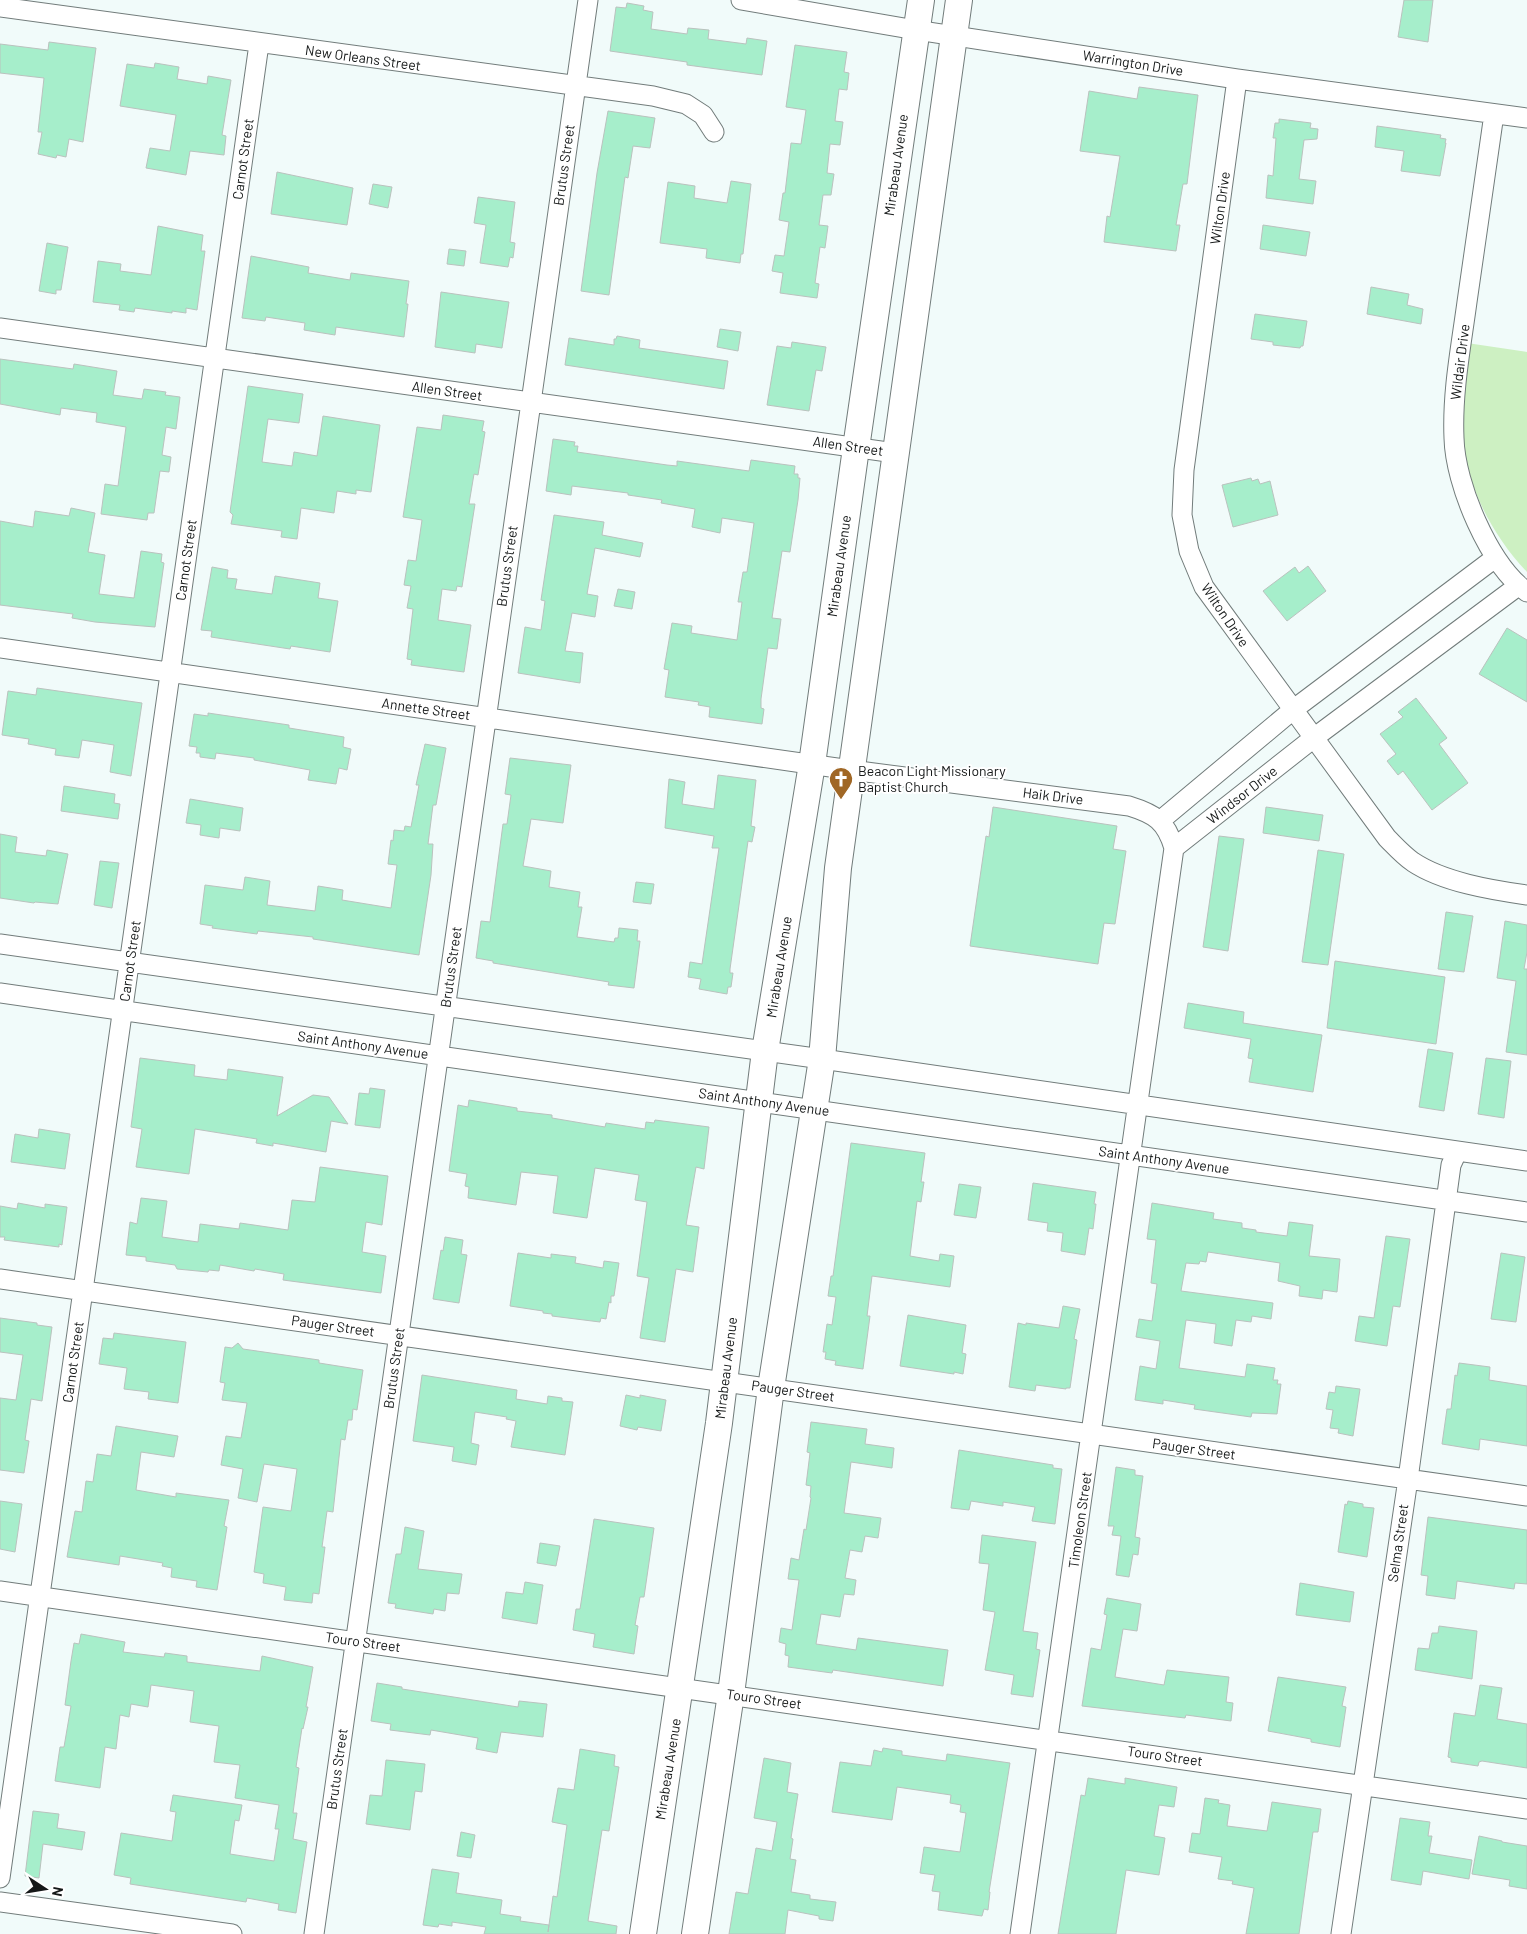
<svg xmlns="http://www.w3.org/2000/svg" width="1527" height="1934" font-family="Barlow,sans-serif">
  <rect width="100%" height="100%" fill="#f1fbfa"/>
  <path fill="#cdf0c2" d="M1467,343l60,9v220c-38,-40 -66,-96 -65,-152 0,-26 3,-52 5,-77z"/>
  <path fill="#a6eecb" stroke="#bac2be" d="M1404,0h29l-5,42 -30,-5z
    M627,3l17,3 -1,4 10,2 -2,17 36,5 1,-6 21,2 -1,9 38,5 1,-6 20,3 -5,34 -75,-10v-3l-77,-11 6,-44 10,1z
    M49,42l47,6 -13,94 -14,-3 -3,18 -9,-2 -1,3 -18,-4 4,-22h-4l6,-54 -44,-5v-29l48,6z
    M795,45l52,7 -3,20 5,1 -2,17 -8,-1 -4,32 8,1 -3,23 -10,-1 -3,29 7,1 -3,21h-8l-4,30 9,1 -3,22 -5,-1 -5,36 4,1 -2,14 -37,-5 3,-20 -11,-2 3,-16 9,1 5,-34 -10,-2 4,-27h2l6,-50 10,1 5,-34 -20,-3z
    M155,63l24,4 -2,12 30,5 1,-8 23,4 -9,55 4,1 -2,19 -34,-4 -4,24 -40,-7 4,-20 20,3 6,-36 -56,-9 7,-42 27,4z
    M1139,87l59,8 -11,89h-4l-7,41h4l-4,26 -72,-9 3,-26 3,1 10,-61 -40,-5 9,-60 48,8z
    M608,111l47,7 -5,30 -17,-2 -5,32 -3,-1 -16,118 -28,-4 16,-118z
    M1279,119l32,4 -1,5 8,1 -1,10 -13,1 -5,39 17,2 -3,23 -47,-6 2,-23 5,1 3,-38h-3l2,-15h4z
    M1377,126l64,9 -1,3 6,1 -1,4h1l-6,33 -39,-5 3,-20 -29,-4z
    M277,172l76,16 -6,37 -76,-11z
    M731,181l20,3 -8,70h-2l-1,9 -34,-5 1,-9 -47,-6 8,-61 27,4 -1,12 33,5z
    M373,184l19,3 -4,21 -19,-4z
    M478,197l37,5 -5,40 5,1 -2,15 -3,-1 -2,10 -28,-4 6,-38 -12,-2z
    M1263,225l47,7 -4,24 -46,-7z
    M158,226l45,9 -2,16h4l-8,59 -11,-2v5l-14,-2v2l-37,-5 -1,4 -15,-2 1,-5 -27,-3 5,-41 23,3 -1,7 31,4z
    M47,243l21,4 -7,43h-5v4l-17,-3z
    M449,249l17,2 -2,15 -17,-2z
    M251,256l58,11 -1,6 42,7 1,-7 58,8 -3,23h2l-4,33 -68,-10 -1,8 -31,-5 1,-7 -39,-6 -1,4 -23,-3z
    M1371,287l38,7 -2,11 16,4 -2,15 -54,-10z
    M441,292l68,10 -7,46 -26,-4 -1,9 -40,-6z
    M1255,314l52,7 -4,25h-2l-1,2 -27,-3v-3l-22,-3z
    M720,329l21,3 -3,19 -21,-4z
    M617,336l23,4 -1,8 89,13 -4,28 -159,-24 4,-27 45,7v-6h2z
    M792,342l34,5 -4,24 -6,-1 -7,41 -42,-6 10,-59 14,2z
    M0,359l73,10 1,-5 43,7 -4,24 29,4 2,-10 22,3 -1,3 15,2 -4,32 -10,-2 -4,28 9,2 -2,15 -9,-1 -6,42h-6l-1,7 -46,-6 4,-30 13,2 8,-59 -30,-5 1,-9 -36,-5 -1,7 -60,-11z
    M248,386l55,8 -4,29 -31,-4 -6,43 30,4 2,-14 23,4 6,-40 57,9 -9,67 -15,-2v4l-19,-3 -3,22 -33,-5 -4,31 -16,-2 1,-6 -51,-7 2,-9 -3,-3z
    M443,415l41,6 -2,10 3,1 -7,43 -4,-1 -5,30h6l-13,83 -5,-1 -1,5 -14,-2 -4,31 33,5 -7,47 -53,-7 1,-5 -5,-1 6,-50 -6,-1 4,-22 -7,-1 4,-25 8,1 6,-41 -19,-3 14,-90 24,3z
    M553,439l22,3 -1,4h4l-1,6 90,13 10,1v-5l72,10 2,-11 44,6 -1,8h4v4h2l-2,22 -8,52 -8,-1 -10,67 9,1 -4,30 -9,-1 -7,51v9l3,1 -2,15 -53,-7 1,-10 -12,-2 1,-3 -34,-5 4,-27 -5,-1 8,-46 20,3 -1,7 46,7 5,-38h-4l5,-30h4l7,-49 -32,-5 -2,15 -28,-6 3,-18 -34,-6 1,-3 -34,-5v-2l-56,-7 -1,9 -25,-4z
    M1251,478l1,3 6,-2 2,5 10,-3 8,34 -45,12 -11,-42z
    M71,508l24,5 -7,39 17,3 -6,39 35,4 7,-47 21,3 -1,8 3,1 -9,64 -60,-5 -23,-4 1,-4 -73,-9v-84l33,6 2,-16 34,5z
    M554,515l50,7 -2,13 41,8 -3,14 -45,-9 -8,46 11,2 -3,21 -23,-4 -7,38 18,2 -3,30 -62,-10 7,-46 16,3 4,-29 -4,-1z
    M1308,566l18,25 -39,30 -24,-30 32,-24 4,6z
    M212,567l16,3 -1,8 10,1 -2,10 37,5 3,-18 45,7 -2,15 20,3 -8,51 -39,-6 -1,3 -79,-12 1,-6 -11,-1z
    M618,589l17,3 -3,17 -18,-3z
    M1507,628l20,12v62l-48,-28z
    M37,688l105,15 -11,73 -21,-4 4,-27 -32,-5 -3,18 -24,-3 1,-6 -28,-5 1,-5 -27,-4 6,-44 28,4z
    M1416,698l31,40 -8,6 29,39 -36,27 -29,-39 -5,4 -11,-14 9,-7 -16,-20 23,-17 -5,-5z
    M208,713l81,12v3l55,9 -1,10 8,2 -4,21 -8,-2 -3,16 -28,-4 2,-10 -56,-10v-2l-38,-5 -1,6 -15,-2v-4h-4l1,-6 -8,-1 5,-32 14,2z
    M425,744l21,4 -10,57h-3l-5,39h5l-2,31 -12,80 -106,-16v-2l-55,-6 -1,3 -45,-6 1,-2 -13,-2 5,-39 38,5 2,-13 25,4 -3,24 48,6 3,-25 25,4 -1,10 49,8 6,-43 -9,-1 3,-24 2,1 1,-11 10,1 1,-5 6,1 8,-42h-3z
    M510,758l61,7 -8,58 -32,-4 -8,47 28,5 -2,16 31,5 -2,15h4l-5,30 37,5 1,-4h3l1,-10 19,2 -1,11h3l-6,47 -26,-3 1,-3 -116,-19v-2l-17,-3 5,-37 9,1 13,-98h4l4,-29 -6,-1z
    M718,775l38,5 -5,46 4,1 -3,15 -4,-1 -18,128v4h3l-2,14h-3l-1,7 -28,-5 2,-10 -13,-2 2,-15 12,2 17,-116h-7l2,-12 -49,-8 4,-49 16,3 -3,22 32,5z
    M64,786l51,8 -1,9 6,1 -2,15 -57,-8z
    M190,799l53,9 -3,23 -20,-3 -1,10 -19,-3 1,-10 -15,-2z
    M993,807l124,19 -4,23 13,2 -11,73 -11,-1 -6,41 -128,-18 16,-110 3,1z
    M1266,807l57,8 -4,26 -56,-8z
    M0,834l17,3 -2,15 31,4 1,-6 21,4 -10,50 -23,-2 -1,1 -34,-5z
    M1219,836l25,3 -16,112 -25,-4z
    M1318,850l26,4 -16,111 -26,-3z
    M100,861l19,2 -7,45 -18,-3z
    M636,882l18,2 -3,20 -18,-2z
    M1446,912l27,4 -9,56 -26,-3z
    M1505,921l22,4v27l-3,17h3v86l-21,-3 10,-71 -19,-3z
    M1335,961l110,16 -9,67 -109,-16z
    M1188,1003l56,9 -1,11 79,12 -9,57 -64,-10 4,-23 -5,-1 3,-19 -67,-11z
    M1428,1049l25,4 -9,58 -25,-4z
    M140,1058l55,7 -1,11 33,4 1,-11 55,8 -6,39 36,-21 16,2 19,27 -17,-3 -5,31 -53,-9v3l-17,-3 1,-4 -62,-10 -6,45 -53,-7 6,-38 -11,-2z
    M1486,1058l25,3 -7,57 -26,-4z
    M370,1088l15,2 -5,38 -25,-3 4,-32 10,1z
    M469,1100l48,8v3l35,4v3l53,9 1,-4 39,6 1,-7 8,1 1,-3 54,7 -5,42 -8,-2 -10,58 13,2 -6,45 -17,-3 -11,73 -25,-4 9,-60 -12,-2 10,-74 -12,-2 4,-25 -44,-7 -8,50 -34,-5 5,-37 -37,-4 -5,33 -48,-7 1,-11 -4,-1 2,-12 -18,-3 9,-66 10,2z
    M39,1129l31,5 -5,35 -54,-7 4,-28 23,4z
    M851,1143l74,10 -4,29h3l-3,20 -4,-1 -7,55 29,5 1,-7 14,2 -4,31 -78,-11 -5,40h3l-7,53 -28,-4 1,-4 -11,-2 1,-7h-3l4,-28 5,1 4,-28 -8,-1 3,-20h2z
    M320,1167l68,9 -6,49 -16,-3 -4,30 24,4 -5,37 -98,-13 1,-6 -29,-5 -1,2 -34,-6 -1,6 -10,-1 -1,2 -31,-3 -2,-4 -29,-4v-4l-20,-2 4,-33 7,2 4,-26 26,3 -5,36 36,5 2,-18 39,5 1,-6 48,7 4,-30 23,2z
    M1033,1183l63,9 -2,12h2l-3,25 -4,-1 -4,27 -24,-4 2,-18 -16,-2 1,-8 -20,-3z
    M959,1184l22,3 -5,31 -22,-3z
    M18,1203l27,5v-4l22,3 -5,38 -3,-1v3l-55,-7 1,-3h-5v-31l17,3z
    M1152,1203l62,10 -1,6 29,4v5l14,2v2l31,4 2,-14 24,3 -4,31 31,3 -3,33 -14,-2 -1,9 -23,-3 1,-10 -22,-5 2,-18 -72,-11 -2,10 -6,-1 -1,3 -13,-1 -5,28 92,12 -2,16 -19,-3 -1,6 -15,-2 -4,26 -18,-3 2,-19 -30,-4 -7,48 66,9 2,-13 28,4 -2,12h5l-1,4h4l-4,30 -25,-1 -1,4 -57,-8 1,-4 -32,-5v4l-28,-4 5,-34 16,3 4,-28 -24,-4 3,-18 13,2 5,-37 -6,-1 5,-43 -9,-1z
    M1386,1236l24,3 -10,68 -7,-1 -6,40 -32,-5 4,-25 15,2z
    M445,1237l18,3 -2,14 6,1 -8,48 -26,-4 8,-49 2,1z
    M518,1253l33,5v-4l25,3 -1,6 28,5 1,-7 15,2 -5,33h-3v7l-2,-1 -3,17 -5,-1 -1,4 -48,-6v-2l-9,-1v-2l-33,-5z
    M1501,1253l24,4 -9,65 -25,-3z
    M1063,1306l17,3 -6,30 3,1 -7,48h-4v1l-30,-4 -1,6 -26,-4 9,-64 8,2v-2l33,5z
    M908,1315l58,10 -4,28 4,1 -3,20 -9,-2v2l-54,-8z
    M0,1318l37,5v2l15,2 -10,74 -11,-2 -6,41 4,1 -5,32 -24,-3v-72l16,2 7,-45 -23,-3z
    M114,1333l72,9 -8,61 -30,-4 1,-7 -25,-3 3,-21 -28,-4 4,-26 10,1z
    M238,1343l5,6 76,11v3l44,7 -6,40 -4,-1 -1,11h-4l-3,20 -4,-1 -8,73 -6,-1 -5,36h3l-6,47 -6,-1 -1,10 -28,-3 2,-13 -23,-4 1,-9 -10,-2 9,-65 28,4 6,-42 -33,-5 -7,38 -19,-4 5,-29 -22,-4 5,-29 15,2 6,-35 -25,-3 3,-17 -5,-1 5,-35 7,1z
    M1459,1363l31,4 -1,13 38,6v60l-47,-7 -1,11 -37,-6 5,-35h4l4,-34 2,1z
    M422,1375l95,15 -1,9 31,5 1,-8 14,2v3l11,1 -8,53 -54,-8 5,-26 -10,-2 1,-2 -32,-5 -4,31 8,2 -3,20 -24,-4 2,-14 -41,-6z
    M1336,1386l24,3 -7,47 -15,-3 1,-4 -9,-1 3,-18 -7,-1 3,-17 6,1z
    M626,1395l14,3v-3l26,5 -5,31 -23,-4 -1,3 -17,-4z
    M811,1422l56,7 -2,15 29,4 -2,20 -41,-6 -7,51 37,5 -3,20 -13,-2 -3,16 -12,-2 -5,28 11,2 -2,15 -10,-1 -4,23 -19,-3 -5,30 40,6 2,-12 90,12 -5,36 -110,-16 -1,3 -44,-6 1,-11 -4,-1 1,-11 -7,-2 2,-14 11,2 7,-50 -11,-1 3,-21 8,2 5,-31 2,1 5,-32 -1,-1 1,-11 -5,-1 4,-32 -3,-1z
    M116,1426l62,10 -4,21 -33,-5 -5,38 40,7v-4l53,7 -5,26 3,1 -10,63 -21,-3 1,-6 -26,-4 1,-9 -10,-2 1,-3 -43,-7 -1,9 -52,-8 8,-46 7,1 4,-31 7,1 4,-28 14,2z
    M959,1450l94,15v3l9,1 -7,55 -23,-3 3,-14 -32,-5v4l-32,-5 -2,9 -18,-2z
    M1116,1467l19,3v5l8,1 -8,61 5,1 -2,17 -5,-1 -4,23 -13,-2 5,-39 -9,-1 2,-9h-6z
    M0,1501l22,3 -7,48 -15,-3z
    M1348,1501l15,3v3l11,1 -7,49 -29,-5 7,-48 2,1z
    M1428,1517l99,13v54l-12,-1 -1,6 -57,-8 -2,18 -29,-4 2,-19 -7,-1z
    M594,1519l60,9 -10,69h-4l-5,28 3,1 -4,28 -41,-7 2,-13 -22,-4 3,-21h4z
    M405,1527l19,4 -6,38 44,5 -3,20 -12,-1 -2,18 -11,-2 -1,5 -38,-6 1,-4 -8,-1 8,-49h5z
    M982,1535l54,7 -13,89 15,2 -2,16 4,1 -7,47 -22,-3 3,-19 -29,-5 10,-58 -12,-2 6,-46 -10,-1z
    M540,1543l20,3 -4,20 -19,-3z
    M525,1582l18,3 -6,39 -35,-6 4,-26 17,2z
    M1300,1583l54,9 -4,30 -54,-7z
    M1107,1598l34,6 -4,27 -14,-2 -8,48 49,8 3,-15 62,7 -3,25 7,1 -2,18 -45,-6 -1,3 -103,-12 9,-58 10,2 6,-35 -3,-1z
    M1439,1626l38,5 -5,48 -57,-9 3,-22 11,1 3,-16h6z
    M81,1634l44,8 -2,10 41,5 1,-4 22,3v6l73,9 2,-15 51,11 -7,40h2l-5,22 -1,-1 -6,39 3,1 -6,45h4l-4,26 14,3 -11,71 -18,-3 1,-6 -32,-6 -1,4 -116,-18 1,-6 -17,-3 7,-42 51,8 4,-29 -6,-1 3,-16 69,10 -3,16 -4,-1 -5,34 44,7 5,-32h-4l4,-24 -44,-7 5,-33 -26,-3 5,-36 -29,-4 4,-31 -43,-6 -3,22 -17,-3 -2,13 -9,-2 -4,34 -11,-2 -5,41 -45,-7 5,-34h4l7,-41 -6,-1 6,-44 3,-18 5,1z
    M1278,1677l68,10 -4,19 4,1 -6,40 -29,-5v-3l-43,-8z
    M377,1683l25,4v2l116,18 1,-6 28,3 -4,33 -42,-5 -4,21 -21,-4 2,-11 -47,-8 -1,5 -40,-5 1,-6 -20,-3z
    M1480,1685l22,3 -5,31 30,5v44l-45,-7 -3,1 -1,4 -27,-4v-4l-3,-1 6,-44 21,3z
    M883,1748l19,3v4l44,6 1,-7 63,9 -21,129h1l-2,18 -4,-1 -2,7 -44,-6 2,-18 -8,-1 3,-16 -15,-2 4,-26 36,5 6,-39 -6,-1 1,-7 -11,-2 1,-8 -54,-8 -5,33 -60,-8 8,-50 31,4 3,-16 8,2z
    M580,1749l35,6 -1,11 5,1 -10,64 -7,-1 -14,91 29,5 -1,8h-132l2,-7 -34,-5v4l-13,-2 -1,3 -15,-2 9,-56 27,4 -3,20 46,7 -2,14 21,3 -1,4 29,4 -1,7 5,-36 4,1 10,-72 -15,-3 6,-34 16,2z
    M764,1758l27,5 -4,29 11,2 -7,44 2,1 -3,20 6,1 -5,32 19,3v4l26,3 -3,19 -14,-2v-3l-31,-6 -3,24h-56l7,-42 12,2 8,-46 16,3 5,-29 -23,-4z
    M386,1760l39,4 -3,28 -7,-1 -5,39 -44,-6 4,-29 12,1z
    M1088,1778l37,6v-6l52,9 -3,20 -15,-2 -5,31 11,2 -6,37 -33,-5 -10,64h-58l23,-139 4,1z
    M1205,1798l14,2 -1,3 12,2 -3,21 40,5 5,-29 49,7 -3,23h-5l-14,102h-53l8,-46 -22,-4 1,-3 -15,-2 4,-22 -33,-5 3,-19 8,1z
    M33,1811l26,3 -2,14 28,4 -3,18 -39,-6 -4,34 -14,-2z
    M1400,1818l30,4 -2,14h4l-3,17 43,7 -3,19 -46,-8 -2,14 -30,-5z
    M461,1832l14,3 -4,23 -14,-2z
    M1479,1836l23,5v1l25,4v43l-18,-3 1,-6 -38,-6z"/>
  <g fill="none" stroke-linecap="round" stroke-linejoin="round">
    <g stroke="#727c7b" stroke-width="21">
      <path id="street" d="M741,0l175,30 321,49 290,39
        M0,7l653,89 33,8 17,11 11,17
        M1237,79l-53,391 -2,45 7,36 15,36 183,251c8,8 16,17 26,24 30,20 78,28 114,33
        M1494,114c-9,62 -18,125 -27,188 -6,45 -15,90 -13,136 1,46 35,127 73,154
        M0,328l895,125
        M0,648l851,122 278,36c26,8 37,15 45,42
        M1161,820l133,-111 201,-151
        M0,944l822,115 705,102
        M0,993l1527,219
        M0,1279l1527,217
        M0,1591l1527,218
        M0,1878l259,-1834
        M0,1902l232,32
        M314,1934l274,-1934
        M1020,1934l154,-1086 141,-111 203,-151
        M1341,1934l67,-455 43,-314 6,-13"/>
    </g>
    <g stroke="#727c7b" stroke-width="28">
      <path id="secondary" d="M643,1934l76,-511 46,-372 47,-287 44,-316 65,-448
        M695,1934l36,-240 40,-306 51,-329 16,-191 121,-868"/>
    </g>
    <use href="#street" stroke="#fff" stroke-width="19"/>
    <use href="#secondary" stroke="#fff" stroke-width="26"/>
  </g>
  <defs>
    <g id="church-pin" transform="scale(1.25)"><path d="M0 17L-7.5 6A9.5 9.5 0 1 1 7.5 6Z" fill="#a06725" stroke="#fff"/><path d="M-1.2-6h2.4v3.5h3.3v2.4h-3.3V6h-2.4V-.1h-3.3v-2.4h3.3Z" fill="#fff"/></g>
  </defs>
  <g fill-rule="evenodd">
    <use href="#church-pin" x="841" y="779"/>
  </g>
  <g text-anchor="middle" stroke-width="4" stroke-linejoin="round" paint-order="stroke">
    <g font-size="14" fill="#151818" stroke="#fff">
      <text transform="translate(363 58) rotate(8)" y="5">New Orleans Street</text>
      <text transform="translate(1133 63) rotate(9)" y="5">Warrington Drive</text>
      <text transform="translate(243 159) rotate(-82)" y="5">Carnot Street</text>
      <text transform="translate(564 165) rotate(-82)" y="5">Brutus Street</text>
      <text transform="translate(896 165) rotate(-82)" y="5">Mirabeau Avenue</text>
      <text transform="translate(1220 208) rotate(-82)" y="5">Wilton Drive</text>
      <text transform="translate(1460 362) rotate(-83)" y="5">Wildair Drive</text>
      <text transform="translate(447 391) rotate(8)" y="5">Allen Street</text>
      <text transform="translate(848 446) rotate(8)" y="5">Allen Street</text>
      <text transform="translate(186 560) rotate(-82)" y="5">Carnot Street</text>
      <text transform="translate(507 566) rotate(-82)" y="5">Brutus Street</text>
      <text transform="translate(839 566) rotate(-82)" y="5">Mirabeau Avenue</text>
      <text transform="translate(1225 615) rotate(56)" y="5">Wilton Drive</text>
      <text transform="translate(426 709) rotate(8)" y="5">Annette Street</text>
      <text transform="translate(1242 795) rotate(-38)" y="5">Windsor Drive</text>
      <text transform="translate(1053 796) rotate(7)" y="5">Haik Drive</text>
      <text transform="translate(130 961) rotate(-82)" y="5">Carnot Street</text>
      <text transform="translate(451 967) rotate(-82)" y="5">Brutus Street</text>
      <text transform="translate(779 967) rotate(-81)" y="5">Mirabeau Avenue</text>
      <text transform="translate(363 1045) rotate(8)" y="5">Saint Anthony Avenue</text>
      <text transform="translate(764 1102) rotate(8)" y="5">Saint Anthony Avenue</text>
      <text transform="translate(1164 1160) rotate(8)" y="5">Saint Anthony Avenue</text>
      <text transform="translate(333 1326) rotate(8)" y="5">Pauger Street</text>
      <text transform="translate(73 1362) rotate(-82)" y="5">Carnot Street</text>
      <text transform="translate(394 1368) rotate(-82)" y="5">Brutus Street</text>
      <text transform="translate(726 1368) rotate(-83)" y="5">Mirabeau Avenue</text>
      <text transform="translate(793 1391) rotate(8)" y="5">Pauger Street</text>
      <text transform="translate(1194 1449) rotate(8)" y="5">Pauger Street</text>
      <text transform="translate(1080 1520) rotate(-82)" y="5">Timoleon Street</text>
      <text transform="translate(1398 1543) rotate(-82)" y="5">Selma Street</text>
      <text transform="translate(363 1642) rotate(8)" y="5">Touro Street</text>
      <text transform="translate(764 1699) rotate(8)" y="5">Touro Street</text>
      <text transform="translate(1165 1756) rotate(8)" y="5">Touro Street</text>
      <text transform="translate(337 1769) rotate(-82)" y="5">Brutus Street</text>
      <text transform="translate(668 1769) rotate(-81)" y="5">Mirabeau Avenue</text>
    </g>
    <g font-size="14" fill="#151818" stroke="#fff" text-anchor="start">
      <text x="858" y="776">Beacon Light Missionary<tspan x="858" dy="16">Baptist Church</tspan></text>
    </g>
  </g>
  <g transform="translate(45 1889) rotate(102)" stroke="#ffffff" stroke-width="4" paint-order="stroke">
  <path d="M0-4L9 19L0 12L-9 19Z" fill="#151818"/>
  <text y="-8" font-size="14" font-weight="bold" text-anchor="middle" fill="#151818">N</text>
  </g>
</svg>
